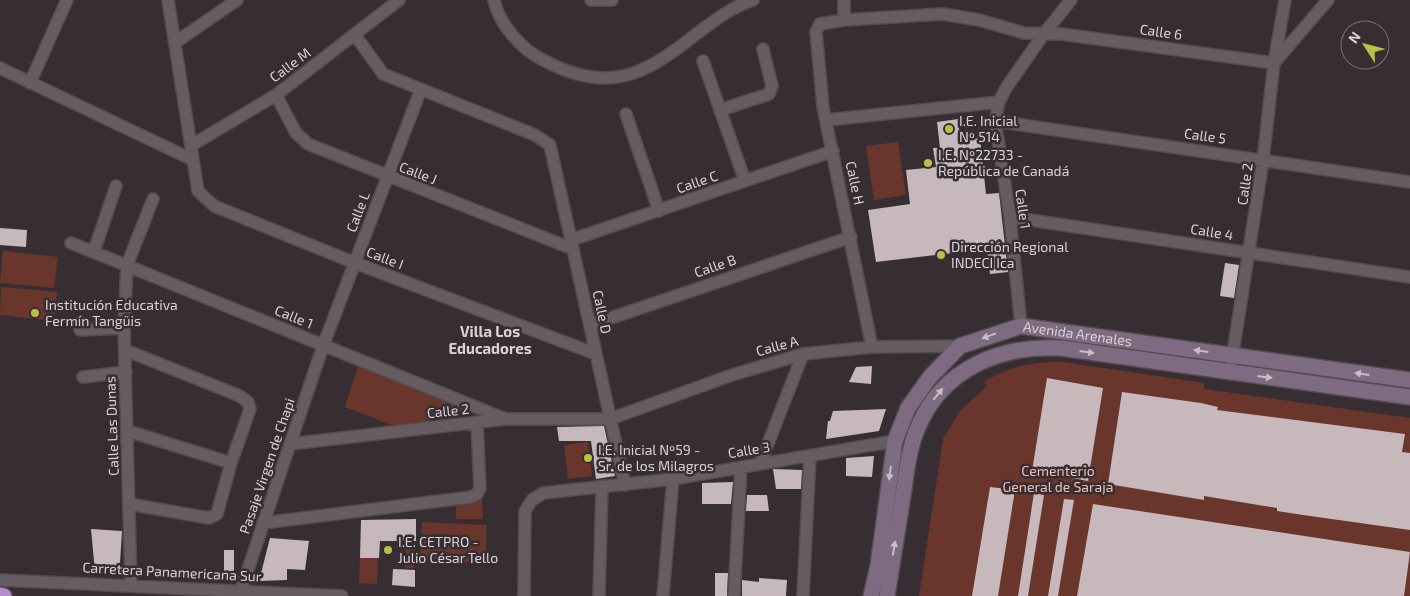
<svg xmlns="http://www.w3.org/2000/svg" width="1410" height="596" font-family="'Exo 2',sans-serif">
  <rect width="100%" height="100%" fill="#372e34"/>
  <path fill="#6a362c" d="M898,142l8,53 -32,5 -8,-54z
    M3,251l55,6 -4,31 -54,-5z
    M1,287l56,5 -3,29 -54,-6z
    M1063,362l141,21v6l206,29v178h-491l24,-157 17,-28 27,-25 -3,-4c26,-17 50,-20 79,-20z
    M359,364l110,45 1,5 -5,5 -71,7 -49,-19z
    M588,442l4,34 -24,3 -4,-34z
    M482,500l1,19h-27v-15z
    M422,522l65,3 -2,38 -65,-3z
    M406,543h9v25h-10z
    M360,558h18l-1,26 -18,-1z"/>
  <path fill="#c6b8bb" d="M958,119l2,22 20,-3 6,56 13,-1 9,79 -18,2 -3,-25 -111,13 -8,-52 42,-6 -4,-34 30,-3 -3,-19h7l-3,-26z
    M0,228l27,2 -1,17 -26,-2z
    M1225,263l14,2 -5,33 -14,-2z
    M872,366l-1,18 -22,-2 7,-15z
    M1047,378l56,10 -15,93 -56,-10z
    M1122,392l79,11 17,4 -1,3 188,24 -3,18 8,1v77l-107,-15 -26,-4v-3l-73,-12v4l-96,-16z
    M886,409l-7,22 -53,8 2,-18h2l3,-10z
    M604,426l11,50 -19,3 -5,-38h-32l-2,-14z
    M874,456l-2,21 -26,-1v-18z
    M773,469l29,1 -1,19h-25z
    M733,482l-2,22h-29v-21z
    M990,487l25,3 -17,106h-26z
    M1034,493l10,2 -16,101h-10z
    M747,495h20l2,16h-23z
    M1064,499l10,1 -16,96h-10z
    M1093,504l317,48 -6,44h-327z
    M416,519v22h-36l-1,17h-19l1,-38z
    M91,529l31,2 -2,32 -5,5 -11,-1 1,6 -10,-1z
    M270,538l39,3 -4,29 -18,-1v11l-28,1z
    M224,550h10v30l-10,-1z
    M393,569l22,1v17l-23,-2z
    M715,573h13l-1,23h-12z
    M759,578l28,2 -1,16h-44v-16l17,2z"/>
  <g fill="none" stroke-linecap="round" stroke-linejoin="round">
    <g stroke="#534b50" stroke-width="14">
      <path id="street" d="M168,0l30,191 16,15 141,57 241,91
        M494,0c5,24 27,49 49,60 64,34 99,17 152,-25 19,-14 36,-28 58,-35
        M591,0h21
        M844,0v20
        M355,35l28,39 152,61 15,10 75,340
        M176,42l61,-42
        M703,61l42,120
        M0,68l193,92
        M30,83l37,-83
        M276,95l20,38 12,11 265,105
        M720,110l49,-16 3,-8 -9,-37
        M626,114l33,97
        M826,120l173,-18
        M995,121l415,61
        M192,145l84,-50 123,-95
        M1010,217l400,60
        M571,240l262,-89
        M71,243l432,175
        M94,251l22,-65
        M590,325l261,-88
        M1021,326l-11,-109 -15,-96 4,-19 7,-14 37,-53 28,-35
        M80,330l44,-2
        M872,347l-49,-240 -7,-75 4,-8 24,-4 99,-6 36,6 45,13 37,1 213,29 54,-63
        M125,350l115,46 8,6 2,7 -19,54 -14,51 -8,4 -80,-14
        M1230,372l33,-212 11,-97 11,-63
        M83,377l43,-5
        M128,431l103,32
        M290,444l215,-25h105l122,-44 71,-21 69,-7 88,-1
        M760,464l43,-110
        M263,523l208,-26 6,-3 3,-6 -3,-65
        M0,580l342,16
        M131,586l-7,-258 3,-63 26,-66
        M239,596l84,-250 98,-257
        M524,596l1,-85 7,-11 11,-7 130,-14 222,-38
        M599,596l3,-109
        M663,596l10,-117
        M734,596l7,-129
        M803,596l7,-140"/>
    </g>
    <g stroke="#534b50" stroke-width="18">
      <g id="secondary">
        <path id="s1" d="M871,596l7,-30 17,-125 13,-33 22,-31 30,-31 61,-20 389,54"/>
        <path d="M887,596c5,-32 10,-63 15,-94 4,-25 6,-52 16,-75 25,-59 83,-82 143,-79l349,49"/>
      </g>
    </g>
    <g stroke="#534b50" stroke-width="18">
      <path id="highway" d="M0,595l4,1"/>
    </g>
    <use href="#street" stroke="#665c62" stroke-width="11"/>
    <use href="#secondary" stroke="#7e6b82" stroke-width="15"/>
    <use href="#highway" stroke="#b68dcb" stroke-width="15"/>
  </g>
  <defs><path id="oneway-solid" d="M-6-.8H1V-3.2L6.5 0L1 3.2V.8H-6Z" transform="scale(1.25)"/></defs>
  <g fill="#c7bec6">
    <use href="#oneway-solid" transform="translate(989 336) rotate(160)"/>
    <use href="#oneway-solid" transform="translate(1201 351) rotate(-172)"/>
    <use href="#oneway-solid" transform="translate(1087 352) rotate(8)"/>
    <use href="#oneway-solid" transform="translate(1362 374) rotate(-172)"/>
    <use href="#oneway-solid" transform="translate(1265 377) rotate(8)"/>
    <use href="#oneway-solid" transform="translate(938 394) rotate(-51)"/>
    <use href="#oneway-solid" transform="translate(890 473) rotate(97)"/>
    <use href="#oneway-solid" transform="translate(894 548) rotate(-81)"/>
  </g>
  <g fill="#bcbf43" stroke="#372e34" stroke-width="2">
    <circle cx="949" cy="129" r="5"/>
    <circle cx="928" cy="163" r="5"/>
    <circle cx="941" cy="255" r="5"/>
    <circle cx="35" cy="313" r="5"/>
    <circle cx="588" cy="458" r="5"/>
    <circle cx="388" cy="550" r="5"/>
  </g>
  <g text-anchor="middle" stroke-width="5" stroke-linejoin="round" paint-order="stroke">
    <g font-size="14" fill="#d9d3d7" stroke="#372e34">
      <text transform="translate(1161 32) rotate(8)" y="5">Calle 6</text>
      <text transform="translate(290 65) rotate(-37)" y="5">Calle M</text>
      <text transform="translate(1205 136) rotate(8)" y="5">Calle 5</text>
      <text transform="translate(418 173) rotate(21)" y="5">Calle J</text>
      <text transform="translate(697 182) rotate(-19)" y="5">Calle C</text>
      <text transform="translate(855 183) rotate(78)" y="5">Calle H</text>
      <text transform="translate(1245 184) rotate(-82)" y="5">Calle 2</text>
      <text transform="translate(1023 209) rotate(82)" y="5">Calle 1</text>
      <text transform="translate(358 212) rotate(-69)" y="5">Calle L</text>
      <text transform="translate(1212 232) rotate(9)" y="5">Calle 4</text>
      <text transform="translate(385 258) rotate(21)" y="5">Calle I</text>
      <text transform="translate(715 266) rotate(-19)" y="5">Calle B</text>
      <text transform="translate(602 312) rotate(78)" y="5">Calle D</text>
      <text transform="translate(294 317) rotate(22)" y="5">Calle 1</text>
      <text dy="5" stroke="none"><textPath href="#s1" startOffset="395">Avenida Arenales</textPath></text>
      <text transform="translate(777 346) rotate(-15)" y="5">Calle A</text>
      <text transform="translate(448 411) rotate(-6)" y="5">Calle 2</text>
      <text transform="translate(112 426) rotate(-92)" y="5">Calle Las Dunas</text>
      <text transform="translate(749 450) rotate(-9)" y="5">Calle 3</text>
      <text transform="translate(267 466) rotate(-71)" y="5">Pasaje Virgen de Chapi</text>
      <text transform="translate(172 572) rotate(3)" y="5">Carretera Panamericana Sur</text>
    </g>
    <g font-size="14" fill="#d9d3d7" stroke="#372e34" text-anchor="start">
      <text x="959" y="126">I.E. Inicial<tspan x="959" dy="16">Nº 514</tspan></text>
      <text x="938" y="160">I.E. Nº22733 -<tspan x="938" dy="16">República de Canadá</tspan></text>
      <text x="951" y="252">Dirección Regional<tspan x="951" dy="16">INDECI Ica</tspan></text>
      <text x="45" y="310">Institución Educativa<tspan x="45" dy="16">Fermín Tangüis</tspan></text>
      <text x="598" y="455">I.E. Inicial Nº59 -<tspan x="598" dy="16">Sr. de los Milagros</tspan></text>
      <text x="398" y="547">I.E. CETPRO -<tspan x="398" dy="16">Julio César Tello</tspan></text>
    </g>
    <g font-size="14" fill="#efbdb2" stroke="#372e34">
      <text x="1058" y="476">Cementerio<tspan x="1058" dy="16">General de Saraja</tspan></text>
    </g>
    <g font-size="15" font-weight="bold" fill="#d9d3d7" stroke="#372e34">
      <text x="490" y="337">Villa Los<tspan x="490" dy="17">Educadores</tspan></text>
    </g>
  </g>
  <g transform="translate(1365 45) rotate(306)"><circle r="24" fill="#372e34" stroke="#787075"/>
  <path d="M0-4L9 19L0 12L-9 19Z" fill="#bcbf43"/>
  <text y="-8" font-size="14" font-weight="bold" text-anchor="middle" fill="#d9d3d7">N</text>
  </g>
</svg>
